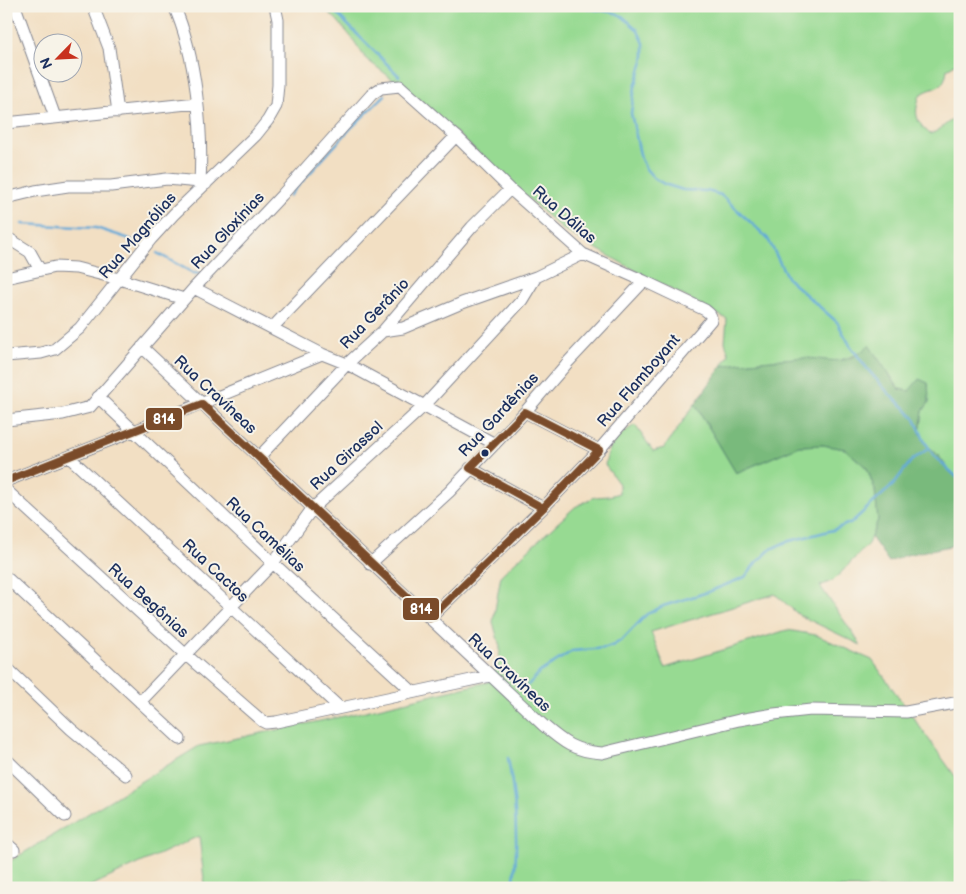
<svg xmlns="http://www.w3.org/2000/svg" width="966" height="894" font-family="'Balsamiq Sans',sans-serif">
  <rect width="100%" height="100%" fill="#f7f3e8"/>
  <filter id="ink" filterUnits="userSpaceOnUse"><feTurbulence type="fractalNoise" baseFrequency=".02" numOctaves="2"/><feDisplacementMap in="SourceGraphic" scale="10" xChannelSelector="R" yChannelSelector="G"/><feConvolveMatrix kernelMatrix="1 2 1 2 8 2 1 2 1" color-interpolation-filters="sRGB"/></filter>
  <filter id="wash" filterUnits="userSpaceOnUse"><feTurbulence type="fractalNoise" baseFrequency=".0096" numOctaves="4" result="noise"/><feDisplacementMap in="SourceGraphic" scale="20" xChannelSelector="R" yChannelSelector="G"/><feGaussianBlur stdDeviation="1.12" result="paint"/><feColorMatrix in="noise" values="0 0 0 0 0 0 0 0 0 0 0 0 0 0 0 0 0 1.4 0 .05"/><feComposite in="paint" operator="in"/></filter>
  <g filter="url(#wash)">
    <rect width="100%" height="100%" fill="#f2dfc3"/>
    <path fill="#97da92" stroke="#598478" d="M321,6h639v55l-13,8c-3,23 -13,16 -27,26 -6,19 -5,26 10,39 12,-3 17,-15 30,-16v361l-9,-6 -13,-18 -10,-9 -8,-13 3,-22 6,-9 -1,-19 -19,8 -10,-2 -9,-14 -31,-21 -25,8 -37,-4 -57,5 -18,3 7,-11 -4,-13 2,-23 -100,-53 -65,-37 -143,-130 -53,-40 -14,-21 -16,-19z
      M695,404l41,69 63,-27 24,-1 22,4 22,19 8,22 3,30 -10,24 -34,36 -14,6 41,59 -62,-30 -24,-21 -124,38 14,36 122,-38 29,5 56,25 88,123v105h-755l-6,-52 -113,52h-75l-2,-4 -2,-21 192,-117 150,-31 139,-33 11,-19 1,-16 -7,-25 8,-47 74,-68 20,-10 14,-1 10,-3v-9l-14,-19c4,-21 12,-29 30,-40l18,26 11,-3z"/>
    <path fill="#79ba7c" stroke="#4a746d" d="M869,345l30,44 10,2 10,-12 9,4 1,19 -6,9 -3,22 8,13 10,9 13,18 9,6v65l-54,11 -17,7 -18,-25 7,-17 -3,-30 -8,-22 -22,-19 -22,-4 -24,1 -63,27 -41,-69 27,-38c22,-4 50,-6 73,-8 31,-2 47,13 74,-13z"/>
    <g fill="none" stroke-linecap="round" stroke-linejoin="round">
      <path stroke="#60a9d8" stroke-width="2.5" d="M329,6l70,70
        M575,6l36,6 11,4 15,13 7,14v15l-9,29 -4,26 10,46 5,10 8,9 10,6 19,6 24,1 14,4 39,36 8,8 20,40 49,43 14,25 18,24 23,26 12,10 11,12 10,23 10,15 25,23
        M289,196l63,-69 33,-32
        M22,224l74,4 31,10 13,6
        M157,253l36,20 10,1
        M528,685l12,-13 32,-21 34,-3 8,-3 9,-6 24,-25 16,-8 45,-14 37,-15 10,-13 16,-15 15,-7 47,-12 19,-8 41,-37 18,-24 18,-13
        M508,758c8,43 11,87 5,130"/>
    </g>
  </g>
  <g filter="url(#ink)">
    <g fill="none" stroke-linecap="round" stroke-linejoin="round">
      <g stroke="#868790" stroke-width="13">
        <path id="minor" d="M15,6l40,111
          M93,6l16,42 9,64
          M174,6c22,49 29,123 26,176l6,2
          M6,123l191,-20
          M6,198l29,-7 33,-5h43l56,-7 33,3
          M6,237l24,15 10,18
          M6,278l49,-11 21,1 43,11 65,20
          M194,288l128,66 25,10 148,80
          M272,328l184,-192
          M383,331l20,-3 59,-25 74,-26 47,-23
          M142,347l401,378c21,18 31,26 59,28l137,-33 35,-6 37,-4 95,2 54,-10
          M6,356l35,-3 14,-4 25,-21 71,-89 23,-25 82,-79 12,-15 8,-14 2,-21v-65l-3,-14
          M98,397l175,166 140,129
          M525,412l74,38
          M6,420l57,-6 27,-7 104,-119 88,-93 90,-101 9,-6 19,-2 56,50 54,53 73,65 61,27 61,29c4,3 7,5 6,10l-112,130 -56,58 -113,110
          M69,457l271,251
          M259,457l88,-93 36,-33 89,-104 38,-38
          M470,468l73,40
          M6,481l128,-50 188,-77
          M6,490l179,164 77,67 4,2 10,-1 214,-46
          M370,564l79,-72 76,-80 44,-51 75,-80
          M6,577l174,162
          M6,667l65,62 55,46
          M140,702l133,-139 39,-54 112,-103 98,-106 14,-23
          M6,759l59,57
          M6,843l8,7"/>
      </g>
      <use href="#minor" stroke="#fff" stroke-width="11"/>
      <g stroke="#f7f3e8" stroke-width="11">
        <path id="bus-1" d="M525,412l74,38 -56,58 -73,-40z
          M6,481l196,-77 228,214 113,-110"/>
      </g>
      <use href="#bus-1" stroke="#7a4b2a" stroke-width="8"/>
    </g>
  </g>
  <circle fill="#1b2f5e" stroke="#f7f3e8" stroke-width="2" cx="485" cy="453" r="4.5"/>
  <g text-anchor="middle" stroke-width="4" stroke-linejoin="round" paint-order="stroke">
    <g font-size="16" fill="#1b2f5e" stroke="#f7f3e8">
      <text transform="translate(565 214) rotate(41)" y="6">Rua Dálias</text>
      <text transform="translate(227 230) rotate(-47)" y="6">Rua Gloxínias</text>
      <text transform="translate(137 235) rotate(-49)" y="6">Rua Magnólias</text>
      <text transform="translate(374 313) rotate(-46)" y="6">Rua Gerânio</text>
      <text transform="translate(638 380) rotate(-49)" y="6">Rua Flamboyant</text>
      <text transform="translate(216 394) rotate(43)" y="6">Rua Cravíneas</text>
      <text transform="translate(498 414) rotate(-47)" y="6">Rua Gardênias</text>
      <text transform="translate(346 455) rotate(-43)" y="6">Rua Girassol</text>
      <text transform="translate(266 534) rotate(43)" y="6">Rua Camélias</text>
      <text transform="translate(216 570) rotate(43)" y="6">Rua Cactos</text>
      <text transform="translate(149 600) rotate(42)" y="6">Rua Begônias</text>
      <text transform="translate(510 672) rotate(43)" y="6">Rua Cravíneas</text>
    </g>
  </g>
  <g stroke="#f7f3e8" stroke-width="2">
    <rect x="145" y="407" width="38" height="24" rx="5" fill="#7a4b2a"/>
    <rect x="402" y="597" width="38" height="24" rx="5" fill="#7a4b2a"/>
  </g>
  <g font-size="14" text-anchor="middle" font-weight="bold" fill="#fff">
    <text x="164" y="424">814</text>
    <text x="421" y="614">814</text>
  </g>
  <rect width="966" height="894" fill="none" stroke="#f7f3e8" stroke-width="25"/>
  <g transform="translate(58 58) rotate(246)"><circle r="24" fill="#f7f3e8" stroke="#9fa5b1"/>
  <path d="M0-4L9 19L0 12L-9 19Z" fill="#c8321e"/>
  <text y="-8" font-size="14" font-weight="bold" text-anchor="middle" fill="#1b2f5e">N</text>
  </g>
</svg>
